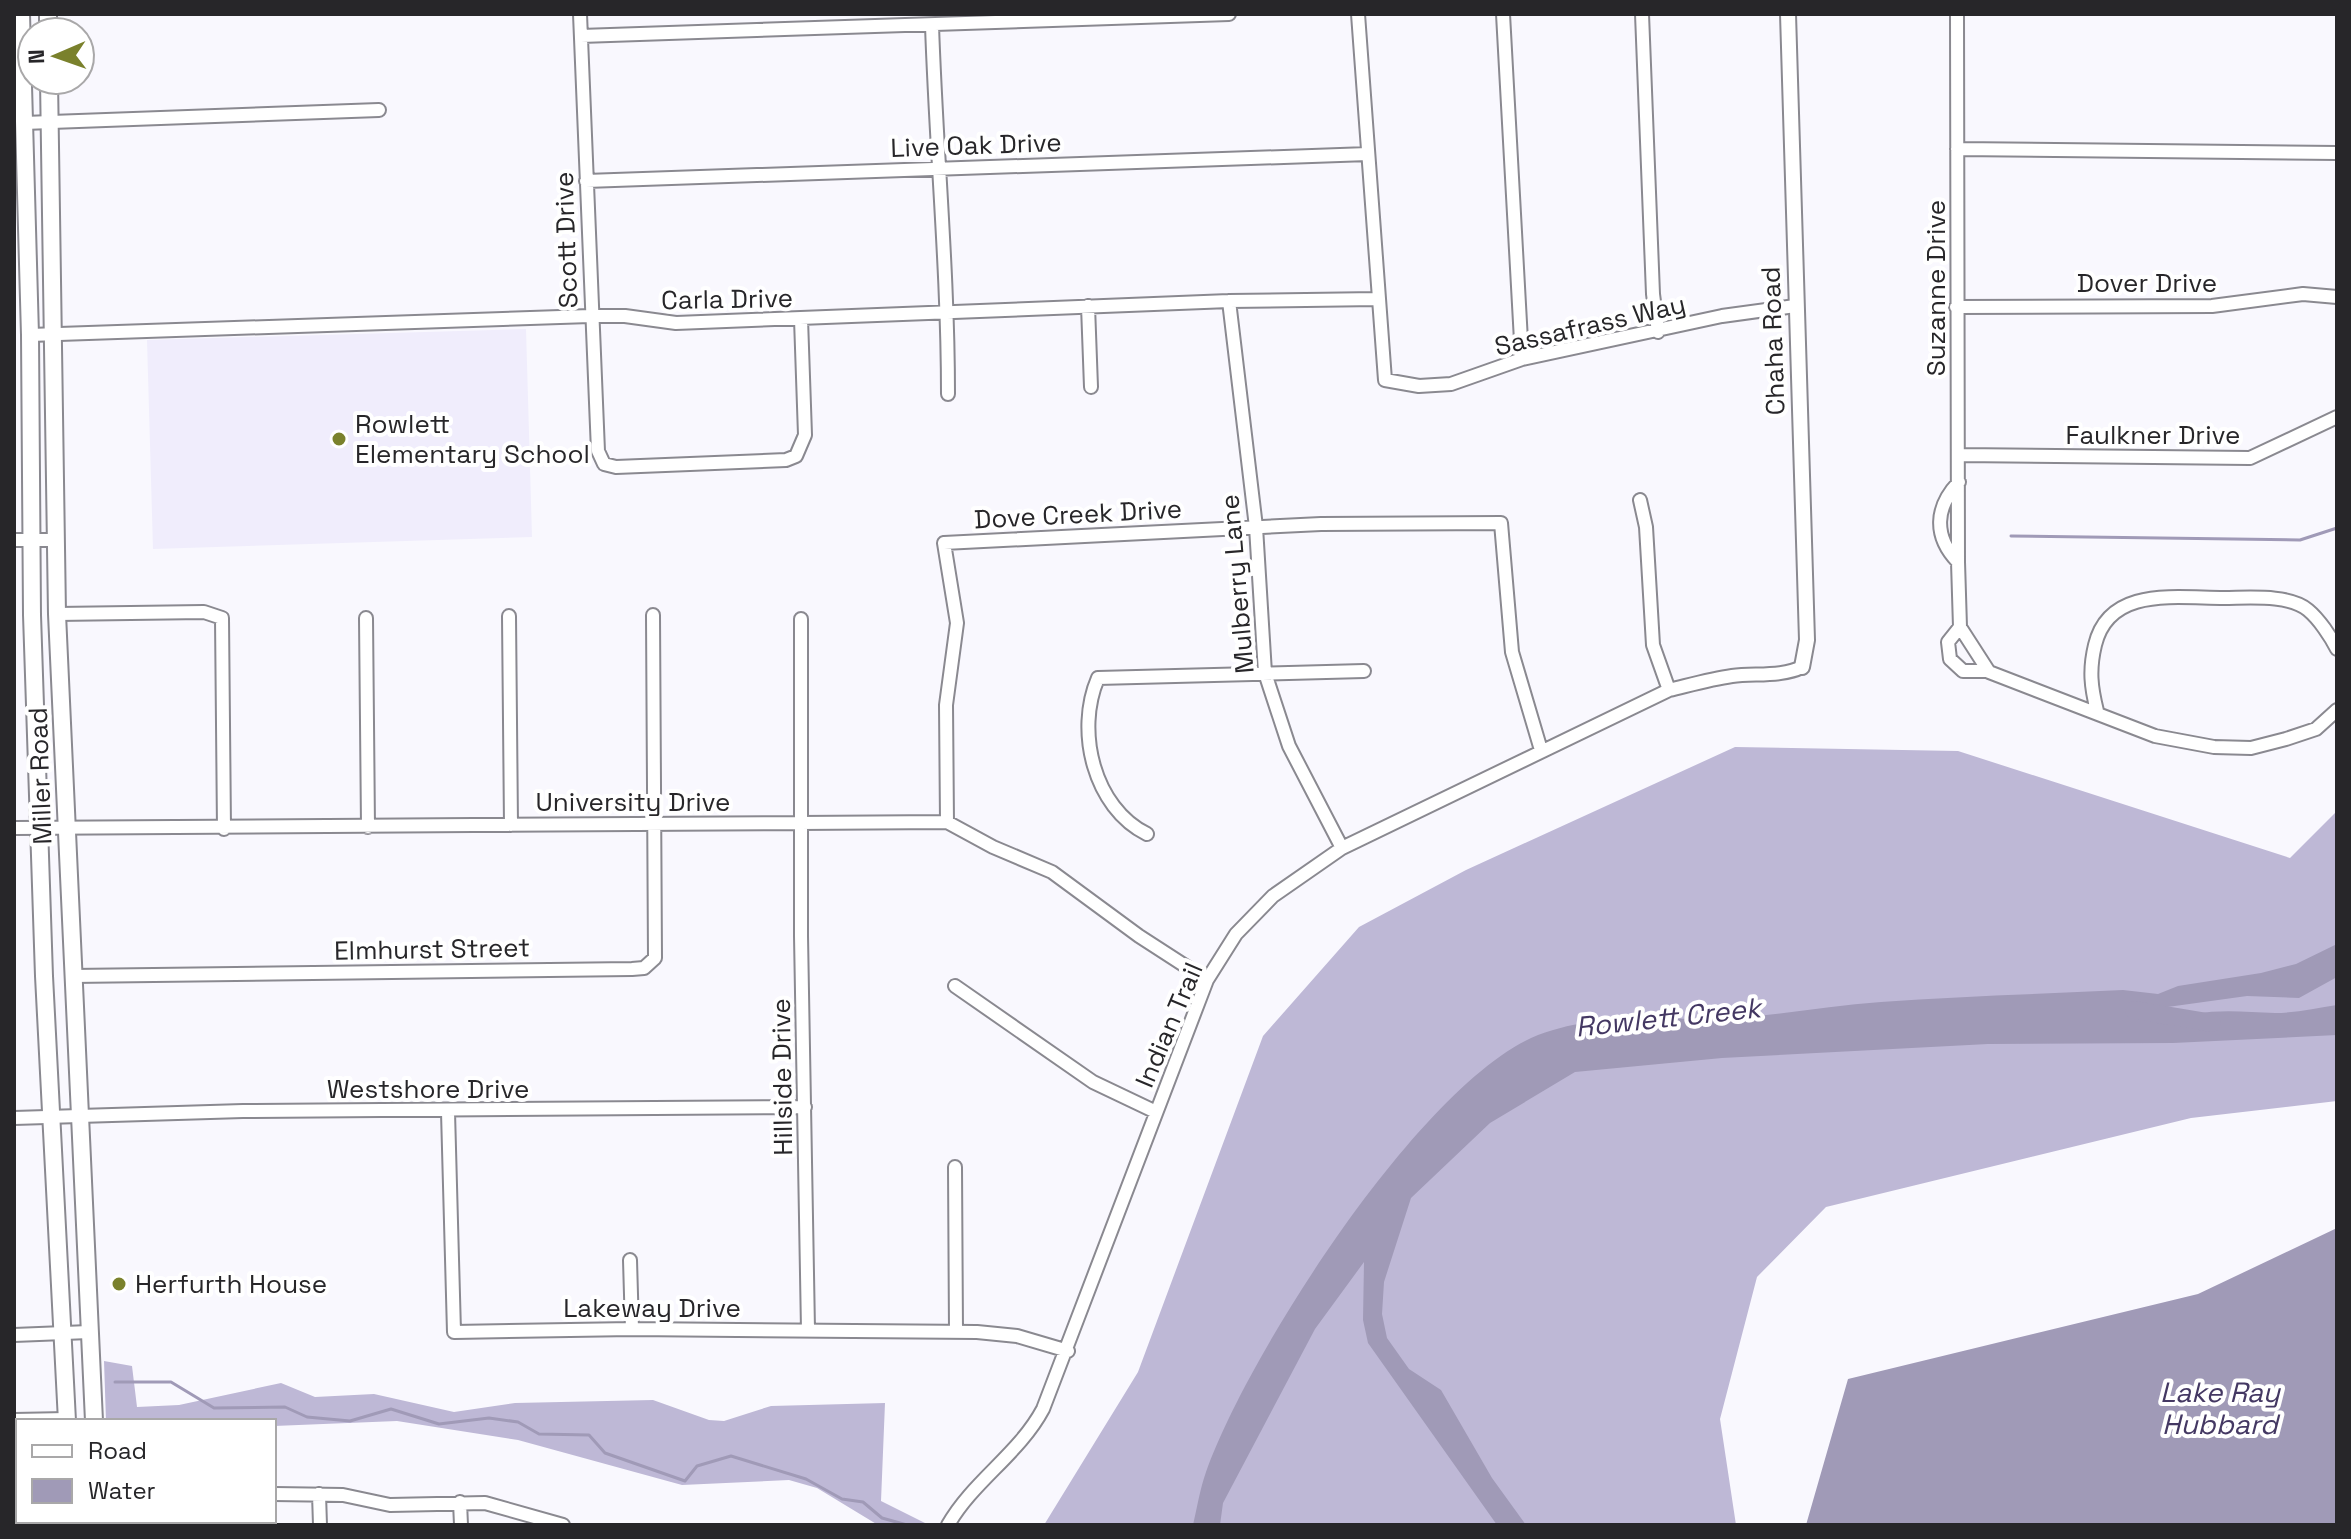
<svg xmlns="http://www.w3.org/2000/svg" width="2351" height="1539" font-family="'Space Grotesk',sans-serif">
  <rect width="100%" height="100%" fill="#f9f8fe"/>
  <path fill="#f0edfc" d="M526,329l6,208 -379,12 -6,-209z"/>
  <path fill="#beb8d6" d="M1735,747l223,4 332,107 47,-47v290l-146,17 -365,89 -69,70 -37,142 16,106h-692l94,-153 125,-336 96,-109 107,-57z
    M104,1361l28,5 5,41 42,-2 102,-22 34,14 59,-3 80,18 61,-9 138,-3 56,20 15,1 47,-15 114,-3 -4,98 48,24h-51l-61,-37 -28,-8 -107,5 -164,-45 -121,-19 -123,5v-5h-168z"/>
  <path fill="#a09ab7" d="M2337,944v33l-38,21 -52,-2 -94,13 27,15 8,-1 6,-9c28,-5 53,-2 81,-1 20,0 42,-5 62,-8v30l-164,8 -185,1 -266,14 -147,14 -85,51 -79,75 -27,84 -2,32 5,24 22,31 32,21 51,88 34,47h-29l-129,-182 -5,-23 1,-58 -49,67 -92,174 -3,22h-27c4,-17 7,-36 13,-53 41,-117 216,-391 332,-437 68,-26 140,-12 210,-18 44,-4 88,-12 133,-15 80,-6 161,-8 242,-12l35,4 20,-8 83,-13 35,-9z
    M2337,1228v297h-531l42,-146 350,-85z"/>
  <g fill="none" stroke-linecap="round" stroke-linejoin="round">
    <path stroke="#a09ab7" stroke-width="3" d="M2011,536l289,4 37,-12
      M115,1382h56l43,26 71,-1 22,10 43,4 41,-12 48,15 50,-6 29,4 21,12 50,1 16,18 80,28 12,-15 34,-10 75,23 36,20 21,3 19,16 25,7"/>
    <path stroke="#a09ab7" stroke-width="18" d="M2134,1010l78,13"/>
    <g stroke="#8a8990" stroke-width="16">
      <path id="minor" d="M580,14l18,437 6,13 12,3 170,-7 10,-4 9,-21 -4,-116
        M1358,14l27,366 34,6 32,-2 71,-25 200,-43 73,-10
        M1503,14l19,345
        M1642,14l11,280 5,38
        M1957,14l1,548 2,65 29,45 166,64 59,11 37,1 35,-9 30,-10 21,-19
        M932,25c4,123 16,246 16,369
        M581,36l648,-22
        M24,123l355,-13
        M1957,149l380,4
        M586,181l782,-27
        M1229,301l27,226 9,146 24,73 53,102
        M1088,306l3,81
        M1956,307l256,-1 91,-12 34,3
        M30,335l560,-19h35l51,7 553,-22 148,-2
        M1960,455l290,3 87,-41
        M1640,500l6,27 7,118 16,45
        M14,540h41
        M1958,562c-25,-26 -23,-55 1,-80
        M57,614l147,-2 18,6 2,211
        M509,616l2,209
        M366,618l2,209
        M801,619v317l7,394
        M1960,627l-12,15 2,17 13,12h22
        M2097,711c-6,-24 -8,-41 -2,-66 14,-59 81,-47 129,-47 24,0 65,-4 84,12 11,9 23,27 29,39
        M947,822l-1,-117 11,-82 -13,-80 377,-19 180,-1 11,129 29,98
        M14,828l933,-6 46,25 59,25 87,64 68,44
        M1147,834c-53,-26 -72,-103 -49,-156l266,-7
        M72,976l560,-7 12,-1 11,-10 -2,-343
        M955,986l138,96 63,30
        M448,1112l6,220 178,-3 345,3 40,4 51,15
        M14,1118l229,-7 562,-4
        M955,1167l1,165
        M630,1260l2,69
        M14,1335l75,-3
        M14,1420l53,-1
        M274,1494l69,1 47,10 95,-2 78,22
        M319,1494l1,31
        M460,1502l1,23
        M183,1521v4
        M948,1525c25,-44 71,-71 95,-116l164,-429 29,-46 37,-38 69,-48 327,-158c21,-5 42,-11 63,-14 23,-3 50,1 70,-9"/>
    </g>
    <g stroke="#8a8990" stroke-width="18">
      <path id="tertiary" d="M1788,14l19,626 -5,27"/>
    </g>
    <g stroke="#8a8990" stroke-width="20">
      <path id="secondary" d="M21,14l9,321 2,280 12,361 23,445
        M48,14v18
        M49,80l8,534 37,807
        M71,1521v4
        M99,1521v4"/>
    </g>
    <use href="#minor" stroke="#fff" stroke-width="12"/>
    <use href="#tertiary" stroke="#fff" stroke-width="14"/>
    <use href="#secondary" stroke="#fff" stroke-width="16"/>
  </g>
  <g fill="#7a812c" stroke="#fff" stroke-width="3">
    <circle cx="339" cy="439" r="8"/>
    <circle cx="119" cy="1284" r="8"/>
  </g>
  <g text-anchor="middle" stroke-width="8" stroke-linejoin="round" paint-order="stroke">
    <g font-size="26" fill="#272629" stroke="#fff">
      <text transform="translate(976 145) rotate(-2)" y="9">Live Oak Drive</text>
      <text transform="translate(566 240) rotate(-92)" y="9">Scott Drive</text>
      <text x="2147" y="292">Dover Drive</text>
      <text transform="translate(1936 288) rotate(-90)" y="9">Suzanne Drive</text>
      <text transform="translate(727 299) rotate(-1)" y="9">Carla Drive</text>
      <text transform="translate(1590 325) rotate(-13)" y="9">Sassafrass Way</text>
      <text transform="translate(1773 341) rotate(-92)" y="9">Chaha Road</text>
      <text x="2153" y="444">Faulkner Drive</text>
      <text transform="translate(1078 514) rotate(-3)" y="9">Dove Creek Drive</text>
      <text transform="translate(1237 584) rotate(-95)" y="9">Mulberry Lane</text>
      <text transform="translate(40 776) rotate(-92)" y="9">Miller Road</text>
      <text x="633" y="811">University Drive</text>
      <text transform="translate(432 949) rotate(-1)" y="9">Elmhurst Street</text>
      <text transform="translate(1169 1025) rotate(-67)" y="9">Indian Trail</text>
      <text transform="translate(782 1077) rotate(-91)" y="9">Hillside Drive</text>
      <text x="428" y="1098">Westshore Drive</text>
      <text x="652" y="1317">Lakeway Drive</text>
    </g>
    <g font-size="26" fill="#272629" stroke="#fff" text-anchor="start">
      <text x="355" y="433">Rowlett<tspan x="355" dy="30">Elementary School</tspan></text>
      <text x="135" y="1293">Herfurth House</text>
    </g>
    <g font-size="28" font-style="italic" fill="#443863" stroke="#fff">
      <text transform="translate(1668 1017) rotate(-6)" y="10">Rowlett Creek</text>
      <text x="2220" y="1402">Lake Ray<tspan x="2220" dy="32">Hubbard</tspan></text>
    </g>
  </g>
  <rect width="2351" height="1539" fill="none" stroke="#272629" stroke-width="32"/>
  <rect x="16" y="1419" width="260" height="104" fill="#ffffff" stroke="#a9a8a9" stroke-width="2"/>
  <rect x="32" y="1445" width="40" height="12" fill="#ffffff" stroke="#a9a8a9" stroke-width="2"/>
  <text x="88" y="1459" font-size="24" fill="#272629">Road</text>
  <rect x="32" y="1479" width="40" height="24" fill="#a09ab7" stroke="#a9a8a9" stroke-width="2"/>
  <text x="88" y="1499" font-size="24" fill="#272629">Water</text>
  <g transform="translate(56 56) rotate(268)"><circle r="38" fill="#ffffff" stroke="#a9a8a9" stroke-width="2"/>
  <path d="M0-6L14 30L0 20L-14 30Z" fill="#7a812c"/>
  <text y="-12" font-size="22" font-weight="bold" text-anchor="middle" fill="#272629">N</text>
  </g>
</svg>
